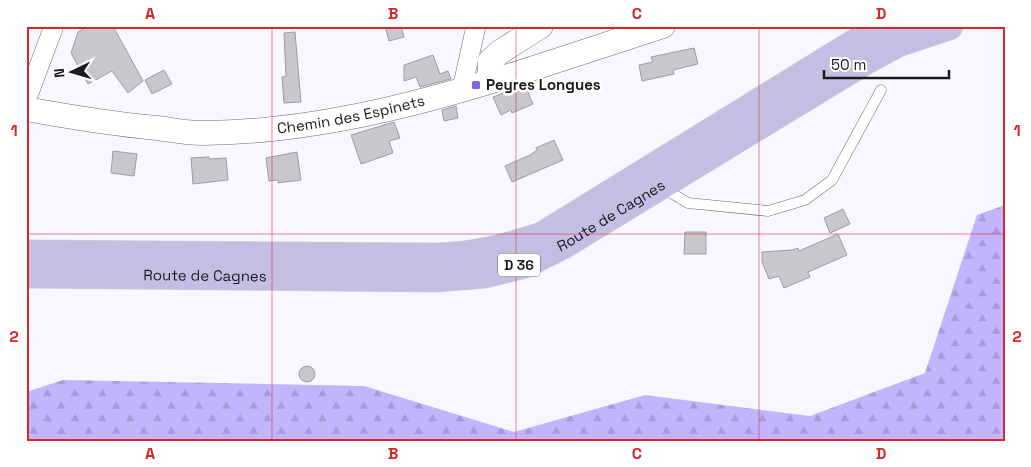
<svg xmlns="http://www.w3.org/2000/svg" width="1031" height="467" font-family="'Space Grotesk',sans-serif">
  <defs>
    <pattern id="forest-firs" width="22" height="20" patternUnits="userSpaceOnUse" patternTransform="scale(1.25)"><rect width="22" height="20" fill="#c3b5fd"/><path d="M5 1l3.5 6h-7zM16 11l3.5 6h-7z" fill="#a79bd8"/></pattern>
  </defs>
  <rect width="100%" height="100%" fill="#f8f7ff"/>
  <path fill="url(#forest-firs)" d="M1005,205v236h-979v-49l37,-12 301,6 150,46 131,-37 165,21 115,-43 52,-158z"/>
  <path fill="#c8c7ce" stroke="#9d9ca3" d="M88,26h25l30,55 -15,12 -16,-22 -24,13 -17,-31 7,-21z
    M385,26h16l3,11 -15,4z
    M295,32l6,70 -17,1 -2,-26 4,-1 -2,-43z
    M694,48l4,16 -25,6 1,4 -32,7 -3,-16 14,-3 -2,-5z
    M433,55l7,19 8,-3 3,8 -31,8 -4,-10 -12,4v-16z
    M164,70l8,14 -20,10 -7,-14z
    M525,85l8,19 -21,9 -1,-3 -10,5 -8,-18z
    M456,106l2,12 -14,3 -2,-11z
    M394,122l6,16 -11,3 4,12 -32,11 -10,-29z
    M554,140l9,20 -51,22 -7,-16 25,-11 7,-5 -1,-2z
    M113,151l24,3 -3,22 -23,-3z
    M297,152l4,28 -23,3v-3l-9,1 -3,-23z
    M209,157l1,2 16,-1 2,22 -35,4 -2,-26z
    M843,209l7,15 -20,9 -6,-15z
    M685,232h21v22h-22z
    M838,234l9,21 -39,17 2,5 -26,11 -5,-12 -10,3 -7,-17v-10l30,-2 6,-2 1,3z
    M299 374a8 8 0 1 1 16 0a8 8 0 1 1-16 0Z"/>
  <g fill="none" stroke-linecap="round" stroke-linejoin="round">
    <g stroke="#6e6d74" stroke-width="11">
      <path id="service" d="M663,188l25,15 80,8 37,-11 27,-20 49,-90"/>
    </g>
    <g stroke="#6e6d74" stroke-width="20">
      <path id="minor" d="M462,89l14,-63
        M26,101l28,-75"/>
    </g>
    <g stroke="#6e6d74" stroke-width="25">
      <g id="tertiary">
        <path d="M489,81l1,-20 10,-9 41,-26"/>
        <path id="s1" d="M26,109c44,8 87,15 131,19 15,2 30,5 45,5 160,-1 311,-59 461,-107"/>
      </g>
    </g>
    <g stroke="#d6d6d6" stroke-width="29">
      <g id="primary">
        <path d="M26,254l411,3c41,-2 65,-8 105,-21l313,-193 32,-17"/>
        <path id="s2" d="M26,274l410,4 49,-4 40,-10 38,-19 300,-183 35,-19 51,-17"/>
      </g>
    </g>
    <use href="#service" stroke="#fff" stroke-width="10"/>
    <use href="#minor" stroke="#fff" stroke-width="19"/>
    <use href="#tertiary" stroke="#fff" stroke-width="24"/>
    <use href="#primary" stroke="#c5bee3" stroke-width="28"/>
  </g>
  <path fill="none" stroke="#d62828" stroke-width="1" stroke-opacity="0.55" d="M272,26v415M516,26v415M759,26v415M26,234h979"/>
  <rect fill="#8564df" stroke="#fff" stroke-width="2" x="471" y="80" width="10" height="10" rx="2.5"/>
  <g text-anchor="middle" stroke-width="5" stroke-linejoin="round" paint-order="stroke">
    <rect fill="#fff" stroke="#5f5f61" stroke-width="1" x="498" y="253.5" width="42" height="23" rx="4"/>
    <g font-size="14" font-weight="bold" fill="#1b1a1d">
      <text x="519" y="270">D 36</text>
    </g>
    <g font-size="15" font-weight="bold" fill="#1b1a1d" stroke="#fff" text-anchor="start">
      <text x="486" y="90">Peyres Longues</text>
    </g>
    <g font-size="15" fill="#1b1a1d" stroke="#fff">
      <text dy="5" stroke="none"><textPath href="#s1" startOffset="328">Chemin des Espinets</textPath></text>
      <text dy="5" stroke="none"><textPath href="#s2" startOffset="599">Route de Cagnes</textPath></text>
      <text dy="5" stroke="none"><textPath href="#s2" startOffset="179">Route de Cagnes</textPath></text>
    </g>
  </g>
  <rect width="1031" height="467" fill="none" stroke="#ffffff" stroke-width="55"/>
  <g transform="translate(72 72) rotate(265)" stroke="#ffffff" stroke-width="4" paint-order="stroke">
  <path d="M0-4L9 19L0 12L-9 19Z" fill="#1b1a1d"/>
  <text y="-8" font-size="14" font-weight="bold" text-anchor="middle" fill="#1b1a1d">N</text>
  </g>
  <path d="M824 70v8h125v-8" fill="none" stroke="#1b1a1d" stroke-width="2.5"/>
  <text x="831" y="70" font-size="15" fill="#1b1a1d" stroke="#ffffff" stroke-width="4" paint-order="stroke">50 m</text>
  <rect x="28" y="28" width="976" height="412" fill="none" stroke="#d62828" stroke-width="2"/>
  <g font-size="16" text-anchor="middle" font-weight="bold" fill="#d62828">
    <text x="150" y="19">A</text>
    <text x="393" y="19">B</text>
    <text x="637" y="19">C</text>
    <text x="881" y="19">D</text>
    <text x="14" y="136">1</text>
    <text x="1017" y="136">1</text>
    <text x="14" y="342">2</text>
    <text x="1017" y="342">2</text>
    <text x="150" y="459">A</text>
    <text x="393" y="459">B</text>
    <text x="637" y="459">C</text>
    <text x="881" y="459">D</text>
  </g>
</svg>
